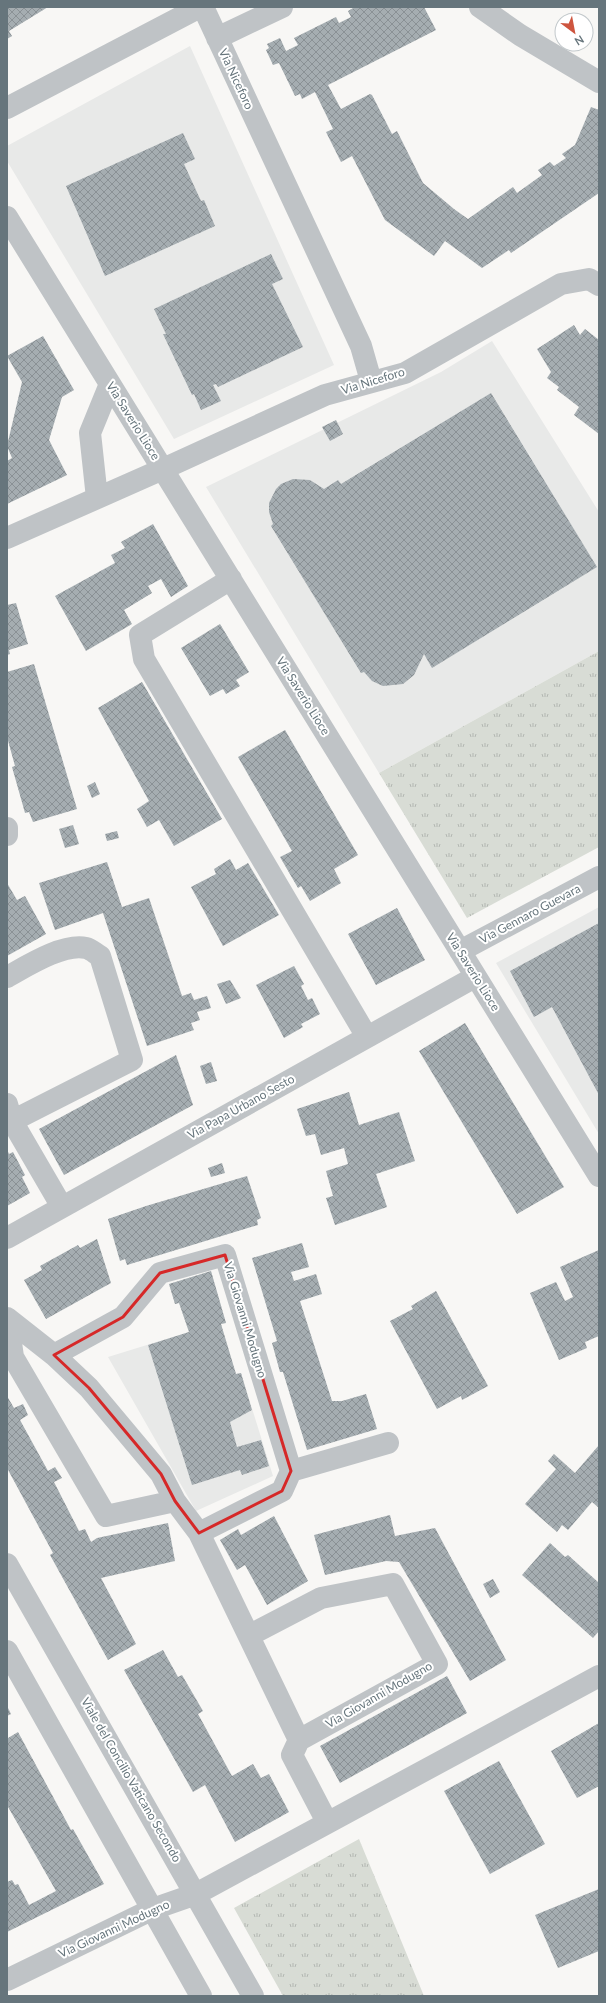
<svg xmlns="http://www.w3.org/2000/svg" width="606" height="2003" font-family="Lato,sans-serif">
  <defs>
    <pattern id="grass-tufts" width="24" height="20" patternUnits="userSpaceOnUse"><rect width="24" height="20" fill="#d8dcd5"/><path d="M3 7l-1-3M5 7V3M7 7l1-3M15 17l-1-3M17 17v-4M19 17l1-3" fill="none" stroke="#b3b7b2"/></pattern>
    <pattern id="building-cross-hatch" width="8" height="8" patternUnits="userSpaceOnUse"><rect width="8" height="8" fill="#a5adb1"/><path d="M0 0l8 8M0 8l8-8" fill="none" stroke="#8a9195"/></pattern>
  </defs>
  <rect width="100%" height="100%" fill="#f8f7f5"/>
  <path fill="#e8e9e8" d="M190,46l144,319 -160,74 -167,-278v-15z
    M492,341l107,171v139l-220,122 -173,-286 235,-115z
    M599,907v227l-103,-171z
    M211,1271l15,52 -5,1 15,50 5,-1 32,103 -77,35 -88,-154 81,-25 -10,-29 -4,1 -6,-20z"/>
  <path fill="url(#grass-tufts)" d="M599,651v196l-132,71 -88,-145z
    M359,1839l65,157h-141l-49,-88z"/>
  <path fill="url(#building-cross-hatch)" d="M7,7h41l-39,24 3,5 -5,3z
    M355,7h69l12,23 -108,55 13,24 29,-15 2,1 20,39 5,-3 26,52 31,26 14,10 45,-32 4,6 25,-18 -4,-5 12,-8 4,4 12,-8 -4,-4 13,-9 16,-38 8,3v83l-88,60 -2,-3 -27,18 -37,-27 -11,15 -49,-36 -33,-64 -11,6 -15,-30 7,-3 -18,-37 -13,7 -2,-5 -5,2 -16,-33 -6,2 -7,-15 3,-2 -2,-4 13,-6 6,13 12,-6 -4,-7 42,-21 3,6 12,-6 -3,-6z
    M183,133l12,26 -11,5 17,37 3,-1 11,26 -110,50 -39,-90z
    M271,254l12,25 -11,5 31,63 -85,40 -2,-3 -3,1 8,16 -20,9 -7,-16 -2,1 -29,-61h3l-12,-25z
    M574,325l6,10 5,-6 14,11v94l-25,-19 5,-8 -22,-17 2,-3 -12,-9 4,-6 -14,-23z
    M43,336l31,54 -12,7 -13,43 18,35 -60,29v-43l5,-3 -5,-12 15,-64 -15,-26z
    M491,393l106,174 -165,101 -8,-14 -10,21 -11,9 -20,2 -11,-5 -8,-9 -3,1 -90,-147 2,-2 -4,-12v-9l7,-14 5,-5 12,-5 17,1 14,9 14,-9 3,4z
    M336,420l7,14 -13,7 -8,-14z
    M153,524l35,62 -17,11 -10,-18 -13,7 4,7 -28,17 8,14 -46,27 -31,-55 60,-33 -4,-8 14,-7 -4,-6z
    M16,603l12,41 -19,6 1,4 -3,1v-50z
    M220,624l29,48 -13,8 4,6 -14,8 -3,-5 -13,7 -29,-48z
    M34,664l43,145 -44,13 -4,-10 -4,1 -13,-46 3,-1 -8,-29v-65z
    M142,682l80,137 -48,27 -15,-26 -12,7 -10,-18 12,-8 -51,-93z
    M285,730l73,125 -24,14 7,14 -31,18 -9,-15 -3,2 -18,-31 12,-6 -54,-94z
    M95,782l5,12 -8,4 -5,-12z
    M73,825l6,19 -14,4 -6,-19z
    M117,831l2,7 -12,3 -2,-7z
    M230,859l6,11 12,-7 31,52 -56,31 -32,-59 25,-13 -2,-5z
    M107,862l15,45 27,-9 33,98 9,-3 3,7 13,-4 4,12 -14,4 3,8 -9,3 3,7 -47,16 -44,-133 -48,17 -16,-47z
    M7,883l10,17 8,-4 21,38 -39,22z
    M397,908l28,52 -49,25 -28,-51z
    M599,923l-1,59 1,113 -47,-88 -18,10 -24,-46z
    M294,966l10,18 -3,2 7,14 4,-2 8,16 -19,10 2,3 -19,11 -28,-53z
    M230,980l11,18 -15,6 -9,-20z
    M465,1023l99,164 -47,27 -98,-163z
    M176,1055l17,50 -129,70 -25,-46z
    M211,1062l6,19 -11,3 -6,-18z
    M349,1092l10,33 40,-13 16,49 -39,13 11,33 -52,18 -9,-27 7,-2 -7,-25 22,-7 -4,-16 -23,7 -6,-21 -9,2 -9,-27z
    M7,1150l2,4 4,-2 12,23 -3,2 8,16 -23,13z
    M222,1163l3,10 -14,4 -3,-9z
    M247,1176l14,42 -4,2 1,5 -131,40 -2,-6 -5,2 -12,-42 38,-13z
    M97,1239l14,44 -65,36 -22,-39 18,-10 -2,-4 38,-21 2,3z
    M302,1243l7,24 -18,5 3,9 22,-7 6,20 -22,7 32,100h10l24,-7 11,35 -70,21 -24,-78h-3l-8,-29 5,-2 -25,-83z
    M599,1250v86l-14,6 2,6 -28,12 -29,-67 26,-11 9,19 8,-4 -13,-30z
    M211,1271l15,52 -5,1 15,50 5,-1 11,37 -22,12 7,25 24,-7 8,26 -27,9 -2,-5 -48,15 -44,-140 41,-13 -10,-29 -4,1 -6,-20z
    M436,1291l52,95 -26,14 -1,-4 -24,13 -47,-88 23,-12 -2,-3z
    M7,1396l7,12 9,-4 5,11 -8,5 28,51 7,-4 7,11 -8,4 25,49 6,-2 6,13 6,-4 71,-15 7,38 -74,17 35,66 -28,16 -58,-105 3,-2 -46,-85z
    M599,1445v63l-7,-6 -24,28 -6,-5 -5,7 -32,-28 31,-35 -8,-8 6,-7 21,19z
    M390,1515l5,21 40,-8 71,132 -36,21 -71,-119 -13,-1 -61,14 -11,-40z
    M274,1516l34,65 -41,24 -22,-40 -8,5 -17,-30 18,-11 3,6z
    M550,1543l15,14 3,-2 31,28v48l-6,7 -71,-63z
    M493,1579l7,13 -10,6 -7,-14z
    M163,1650l15,27 4,-2 21,36 -5,3 34,62 21,-12 8,14 8,-4 20,38 -54,30 -30,-57 -12,7 -69,-122z
    M447,1676l20,37 -127,70 -20,-37z
    M7,1706l4,8 -4,2z
    M599,1723v63l-22,12 -26,-47z
    M18,1732l53,98 2,-1 31,55 -97,48v-50l5,-2 3,5 3,-1 11,21 27,-14 -49,-86v-70l1,3z
    M499,1761l46,83 -55,30 -46,-83z
    M599,1889v62l-41,17 -23,-53z"/>
  <g fill="none" stroke-linecap="round" stroke-linejoin="round">
    <path stroke="#bfc3c6" stroke-width="22" d="M203,7l158,339 10,35
      M480,7l40,28 79,47
      M217,38l65,-31
      M7,108l193,-101
      M7,217l592,959
      M97,498l-7,-65 20,-49
      M7,538l156,-69 162,-74 80,-22 156,-89 28,-5 10,6
      M231,579l-91,56 4,24 223,378
      M7,828v7
      M460,951l139,-74
      M7,977c20,-11 56,-34 79,-29 5,1 10,6 14,8l32,104 -120,61
      M7,1104l5,17 50,86
      M7,1238l468,-261
      M7,1318l47,37 35,33 72,86 14,27 24,32 100,207 -7,15 35,67
      M8,1321l5,36 93,159 69,-15
      M54,1355l69,-38 37,-44 65,-18 66,216 -9,20 -83,42
      M291,1471l97,-28
      M7,1564l246,432
      M250,1635l71,-37 72,-14 44,80 -138,76
      M7,1651l194,345
      M7,1980l146,-71 43,-15 403,-218"/>
  </g>
  <path fill="none" stroke="#d62828" stroke-width="3" stroke-linejoin="round" d="M225,1255l66,216 -9,20 -83,42 -24,-32 -14,-27 -72,-86 -35,-33 69,-38 37,-44z"/>
  <g text-anchor="middle" stroke-width="4" stroke-linejoin="round" paint-order="stroke">
    <g font-size="12" fill="#66757c" stroke="#fff">
      <text transform="translate(236 79) rotate(65)" y="4">Via Niceforo</text>
      <text transform="translate(373 381) rotate(-17)" y="4">Via Niceforo</text>
      <text transform="translate(133 421) rotate(58)" y="4">Via Saverio Lioce</text>
      <text transform="translate(303 696) rotate(58)" y="4">Via Saverio Lioce</text>
      <text transform="translate(530 914) rotate(-28)" y="4">Via Gennaro Guevara</text>
      <text transform="translate(473 972) rotate(58)" y="4">Via Saverio Lioce</text>
      <text transform="translate(241 1107) rotate(-29)" y="4">Via Papa Urbano Sesto</text>
      <text transform="translate(245 1320) rotate(73)" y="4">Via Giovanni Modugno</text>
      <text transform="translate(379 1695) rotate(-30)" y="4">Via Giovanni Modugno</text>
      <text transform="translate(131 1780) rotate(60)" y="4">Viale del Concilio Vaticano Secondo</text>
      <text transform="translate(114 1929) rotate(-25)" y="4">Via Giovanni Modugno</text>
    </g>
  </g>
  <rect width="606" height="2003" fill="none" stroke="#66757c" stroke-width="16"/>
  <g transform="translate(574 32) rotate(148)"><circle r="19" fill="#ffffff" stroke="#c2c8cb"/>
  <path d="M0-3L7 15L0 10L-7 15Z" fill="#ce553f"/>
  <text y="-6" font-size="11" font-weight="bold" text-anchor="middle" fill="#66757c">N</text>
  </g>
</svg>
